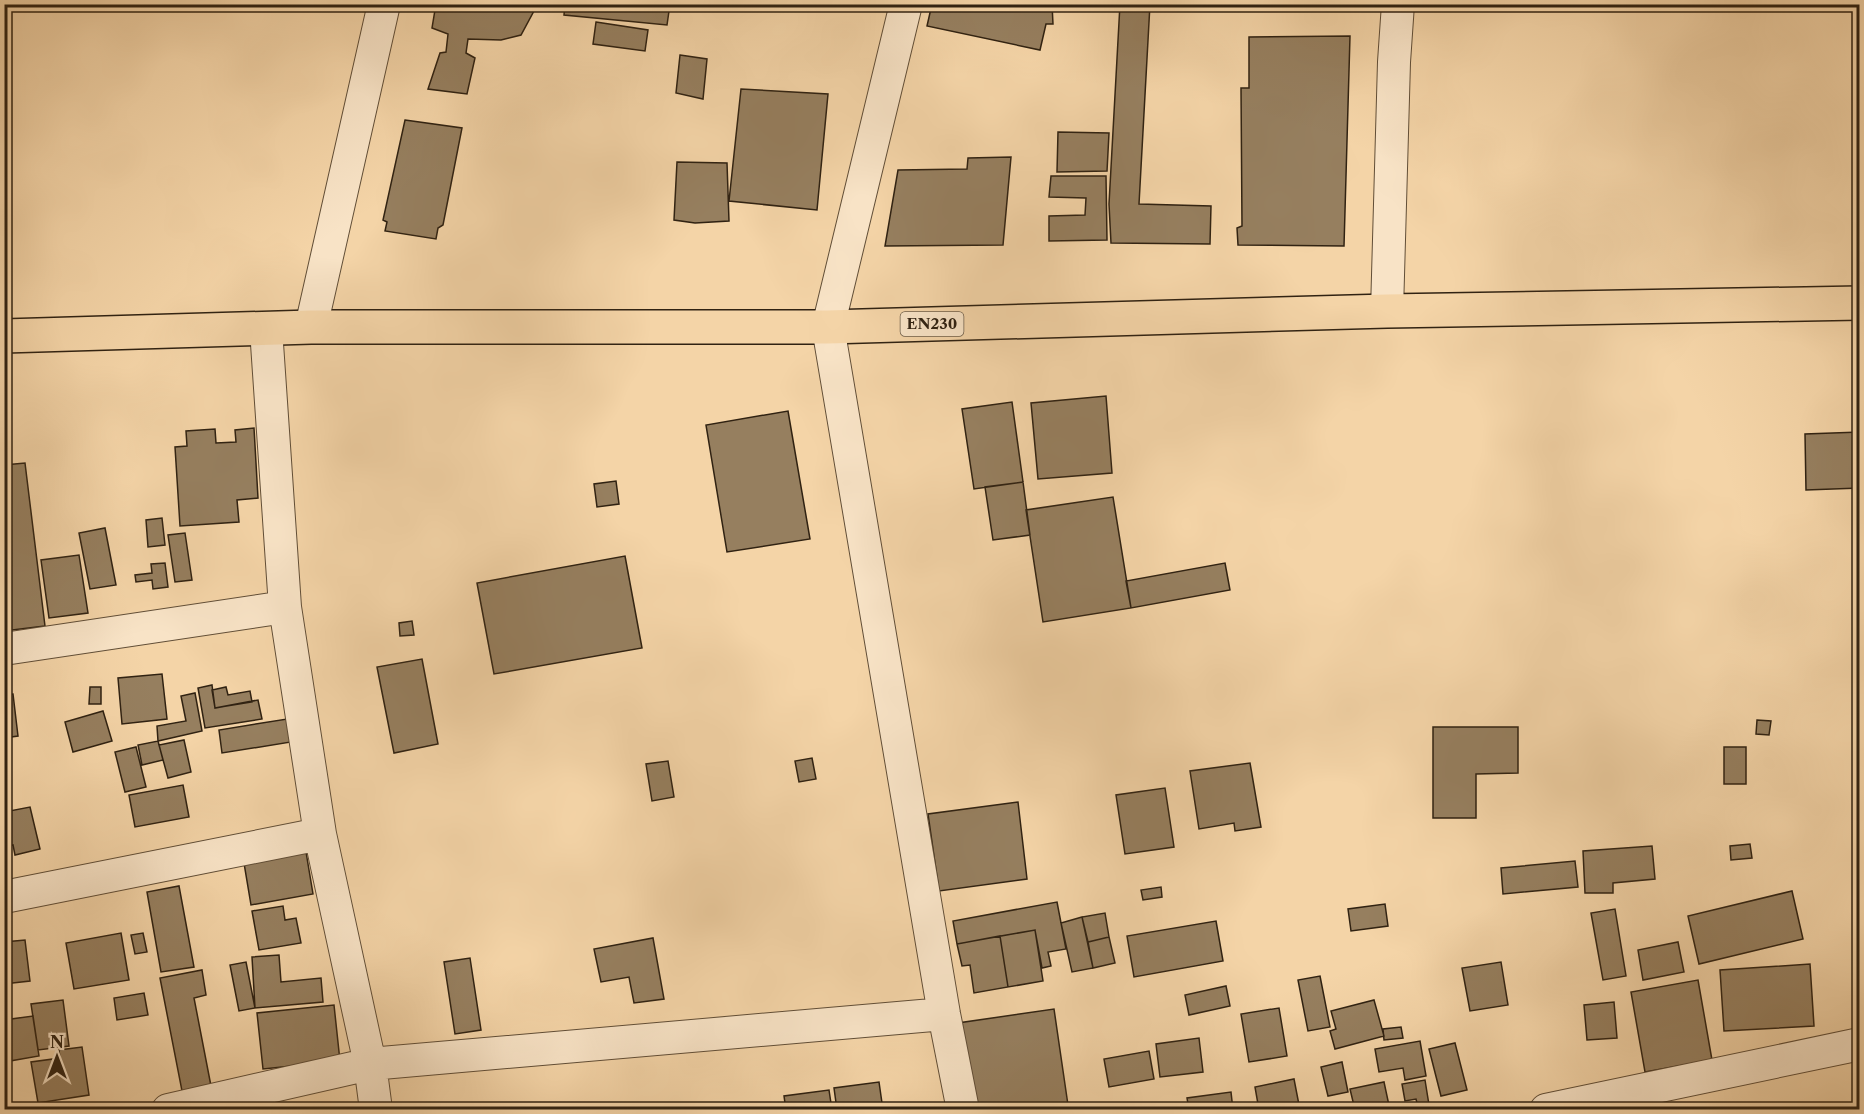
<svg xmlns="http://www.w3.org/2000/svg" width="1864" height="1114" font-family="'Libre Caslon Text',serif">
  <rect width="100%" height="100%" fill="#f4d4a7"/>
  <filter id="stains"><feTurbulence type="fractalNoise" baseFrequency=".00333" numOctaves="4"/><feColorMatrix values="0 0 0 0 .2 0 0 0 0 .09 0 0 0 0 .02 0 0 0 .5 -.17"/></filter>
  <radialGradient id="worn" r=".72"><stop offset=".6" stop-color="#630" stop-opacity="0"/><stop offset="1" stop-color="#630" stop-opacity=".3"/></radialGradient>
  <path fill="#967f5f" stroke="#302212" stroke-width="1.5" d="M436,4h105l-1,7h-6l-13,24 -20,5 -33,-1 -2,14 9,5 -8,36 -39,-5 12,-36 6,-1 2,-18 -16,-6z
    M565,4h105l-3,21 -103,-10z
    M932,4h120l1,20h-7l-6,26 -113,-24z
    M1120,4h30l-11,200 72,2 -1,38 -99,-1 -2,-39z
    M596,22l52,8 -3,21 -52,-7z
    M1350,36l-6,210 -106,-1 -1,-17 5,-2 -1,-138h8v-51z
    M680,55l27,4 -4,40 -27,-6z
    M741,89l87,5 -11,116 -88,-9z
    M405,120l57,8 -19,97 -5,3 -2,11 -51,-8 2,-9 -4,-2z
    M1058,132l51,1 -2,38 -50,1z
    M1011,157l-8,88 -118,1 13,-76 69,-1 1,-11z
    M677,162l50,1 2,58 -34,2 -21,-3z
    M1051,176h55l1,64 -58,1v-25l36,-1 1,-17 -37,-1z
    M1106,396l6,77 -74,6 -7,-76z
    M1012,402l11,80 -49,7 -12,-80z
    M788,411l22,128 -83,13 -21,-127z
    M254,428l4,70 -21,2 2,22 -59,4 -5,-79 12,-1 -1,-15 29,-2 1,14 20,-1 -1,-12z
    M1860,432v56l-54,2 -1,-56z
    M25,463l20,163 -41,5v-166z
    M616,481l3,23 -22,3 -3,-23z
    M1023,482l7,53 -37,5 -8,-53z
    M1113,497l18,111 -88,14 -17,-112z
    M162,518l3,27 -17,2 -2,-27z
    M105,528l11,57 -26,4 -11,-56z
    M185,533l7,47 -17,2 -7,-47z
    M79,555l9,58 -39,5 -8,-58z
    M625,556l17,92 -148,26 -17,-91z
    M165,563l3,24 -15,2 -1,-9 -16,2 -1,-7 17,-2 -1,-9z
    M1225,563l5,27 -99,18 -5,-27z
    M412,621l2,14 -14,1 -1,-13z
    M422,659l16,85 -44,9 -17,-86z
    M162,674l5,45 -45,5 -4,-46z
    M212,685l3,23 43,-8 4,19 -57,9 -7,-40z
    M90,687h11v17h-12z
    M226,687l2,8 22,-4 2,11 -37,6 -3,-18z
    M195,693l7,38 -44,10 -1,-15 29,-5 -5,-25z
    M13,694l5,42 -14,2v-43z
    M103,711l9,30 -39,11 -8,-30z
    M287,719l4,23 -69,11 -3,-23z
    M1757,720l14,1 -2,14 -13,-1z
    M1433,727h85v46l-42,1v44h-43z
    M184,740l7,32 -23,6 -9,-33z
    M158,741l5,19 -21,5 -4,-20z
    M136,747l10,40 -21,5 -10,-40z
    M1724,747h22v37h-22z
    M812,758l4,21 -17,3 -4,-21z
    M668,761l6,36 -22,4 -6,-37z
    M1250,763l11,64 -26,4 -1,-8 -35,6 -9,-58z
    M183,785l6,32 -54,10 -6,-32z
    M1165,788l9,59 -49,7 -9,-59z
    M1018,802l9,77 -88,12 -11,-77z
    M30,807l10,42 -25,6 -2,-10 -9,2v-35z
    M1750,844l2,14 -21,2 -1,-14z
    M1652,846l3,33 -42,4v10h-28l-2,-42z
    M306,852l7,42 -62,11 -7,-42z
    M1575,861l3,26 -75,7 -2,-26z
    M179,886l15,81 -33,5 -14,-80z
    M1161,887l1,10 -19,3 -2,-10z
    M1792,891l11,48 -104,25 -11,-48z
    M1057,902l9,47 -18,3 3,14 -9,2 -7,-38 -78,14 -4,-23z
    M1385,904l3,22 -37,5 -3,-22z
    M283,906l2,14 11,-2 5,25 -42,7 -7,-39z
    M1615,909l11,67 -23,4 -12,-67z
    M1105,913l4,24 -21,5 -6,-25z
    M1082,917l11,51 -21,4 -11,-49z
    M1216,921l7,40 -89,16 -7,-41z
    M1035,930l8,51 -35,6 -8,-51z
    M121,933l8,47 -55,9 -8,-46z
    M143,933l4,19 -12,2 -4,-19z
    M1000,936l8,51 -34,6 -4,-28 -8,1 -5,-22z
    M1109,937l6,26 -22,5 -5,-26z
    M653,938l11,61 -30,4 -5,-26 -28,5 -7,-33z
    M25,940l5,41 -26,3v-42z
    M1678,942l6,30 -41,8 -5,-30z
    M279,955l2,27 40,-4 2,24 -68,6 -3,-51z
    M470,958l11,72 -26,4 -11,-72z
    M246,962l9,46 -16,3 -9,-46z
    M1501,962l7,43 -38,6 -8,-43z
    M1810,964l4,62 -90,5 -4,-61z
    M202,970l4,25 -12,3 17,88 -29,5 -22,-113z
    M1320,976l10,51 -22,4 -10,-51z
    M1698,980l14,80 -67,12 -14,-80z
    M1226,986l4,20 -41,9 -4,-20z
    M144,993l4,22 -31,5 -3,-22z
    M63,1000l6,46 -31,4 -7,-46z
    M1374,1000l10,36 -49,13 -5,-18 6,-2 -5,-18z
    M1614,1002l3,36 -30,2 -3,-35z
    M334,1005l6,56 -77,8 -6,-56z
    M1279,1008l8,48 -38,6 -8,-48z
    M1054,1009l14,96 -32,5h-65l-13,-87z
    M33,1016l6,40 -35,6v-42z
    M1401,1027l2,11 -19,2 -1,-11z
    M1199,1038l4,34 -43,5 -4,-33z
    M1420,1041l6,35 -21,4 -2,-12 -24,4 -4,-23z
    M1455,1043l12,47 -26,6 -12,-47z
    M82,1047l7,48 -51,8 -7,-41 29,-4 -1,-8z
    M1149,1051l5,28 -45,8 -5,-28z
    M1342,1062l6,30 -20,4 -7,-29z
    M1294,1079l6,31h-41l-4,-23z
    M1425,1080l4,25 -11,2 -2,-8 -11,2 -3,-17z
    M879,1082l4,28h-46l-3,-22z
    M1384,1082l6,28h-35l-5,-21z
    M829,1090l3,20h-46l-2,-14z
    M1231,1092l2,18h-44l-2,-12z"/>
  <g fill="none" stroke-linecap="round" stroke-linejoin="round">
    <g stroke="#614e37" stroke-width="34">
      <path id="minor" d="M906,4l-78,323 116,687 19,96
        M1387,311l7,-249 4,-58
        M311,327l73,-323
        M266,329l19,278 35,227 50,230 6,46
        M4,649l281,-42
        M4,897l316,-63
        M168,1110l202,-46 574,-50
        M1546,1110l314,-66"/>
    </g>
    <g stroke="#302212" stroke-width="36">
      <path id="primary" d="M4,336l307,-9h517l559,-16 473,-8"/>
    </g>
    <use href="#minor" stroke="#f8e3c6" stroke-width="32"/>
    <use href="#primary" stroke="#f4d4a7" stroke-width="33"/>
  </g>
  <g text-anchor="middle" stroke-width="5" stroke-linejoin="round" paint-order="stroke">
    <rect fill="#f8e3c6" stroke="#6c5c48" stroke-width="1.5" x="900.5" y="312" width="63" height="24" rx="4.5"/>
    <g font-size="15" font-weight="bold" fill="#302212">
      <text x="932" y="329">EN230</text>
    </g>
  </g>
  <rect width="1864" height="1114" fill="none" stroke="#f4d4a7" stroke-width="24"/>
  <rect x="6" y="6" width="1852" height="1102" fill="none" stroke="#302212" stroke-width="3"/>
  <rect x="12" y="12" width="1840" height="1090" fill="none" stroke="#302212" stroke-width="1.5"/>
  <g transform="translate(57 1057)" stroke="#f8e3c6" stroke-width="4.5" paint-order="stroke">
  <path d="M0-4.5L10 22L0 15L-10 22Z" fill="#302212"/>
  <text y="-9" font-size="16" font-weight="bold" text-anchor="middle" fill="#302212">N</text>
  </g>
  <rect width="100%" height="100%" filter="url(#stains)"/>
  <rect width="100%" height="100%" fill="url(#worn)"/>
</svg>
